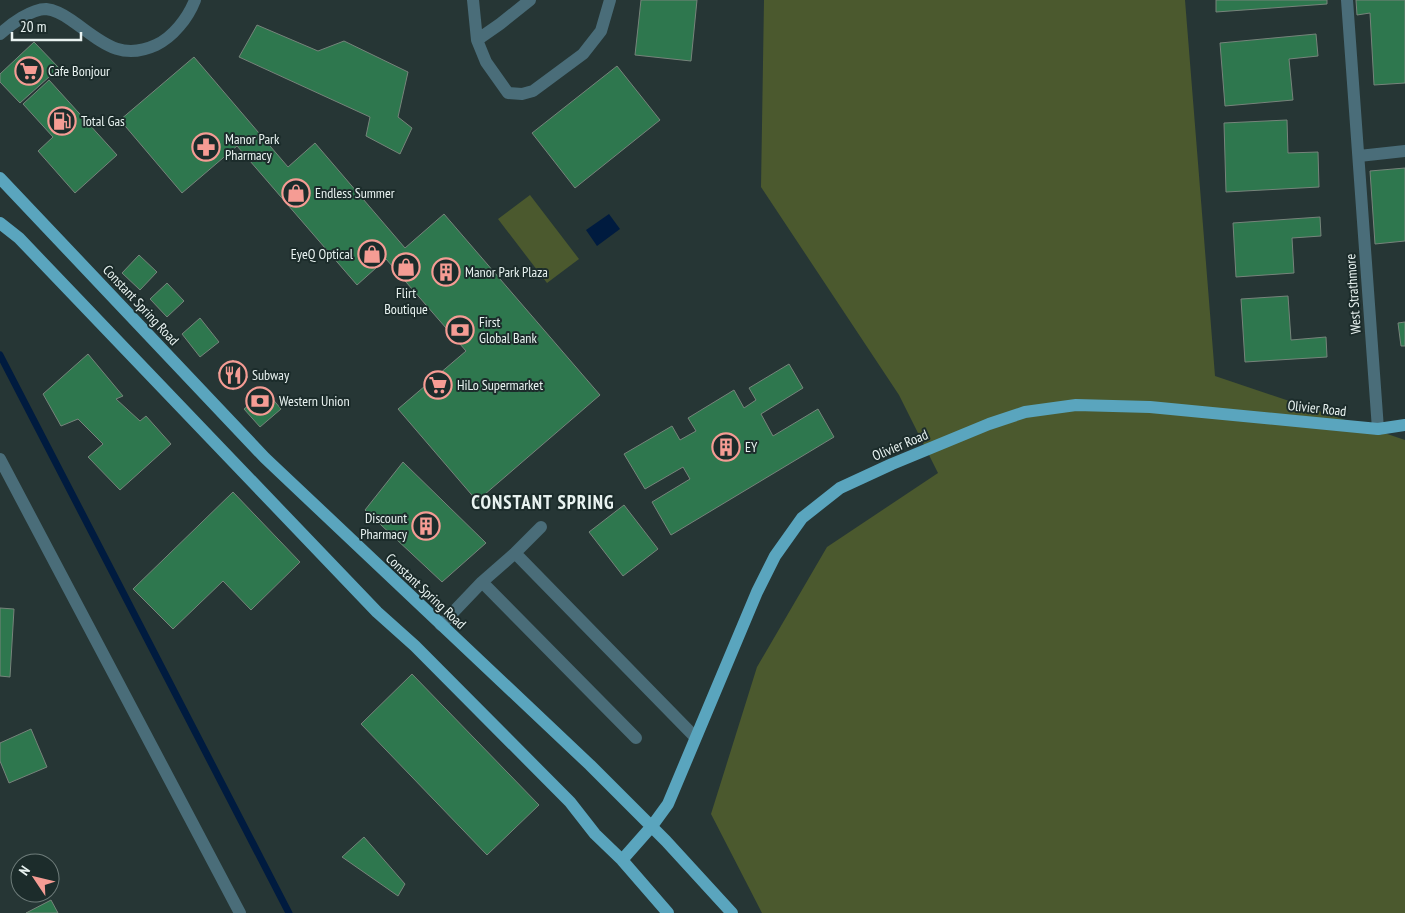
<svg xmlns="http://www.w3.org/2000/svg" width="1405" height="913" font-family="'PT Sans Narrow',sans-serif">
  <rect width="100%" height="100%" fill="#263635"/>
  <path fill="#4b592e" d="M764,0h421l30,376 190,64v473h-643l-51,-99 46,-147 70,-120 111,-74 -39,-78 -138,-208z
    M530,195l49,64 -32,24 -49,-64z"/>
  <path fill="#001b3f" d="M609,214l11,15 -23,17 -11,-16z"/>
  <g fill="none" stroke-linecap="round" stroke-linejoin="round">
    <path stroke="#001b3f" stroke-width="7" d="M0,355l289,558"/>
  </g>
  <path fill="#2e774e" stroke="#76847b" d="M641,0h56l-6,61 -56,-6z
    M1216,0h111v4l-111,8z
    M1356,0h49v83l-31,2 -4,-72 -13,2z
    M257,25l61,26 26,-10 64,31 -10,45 14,11 -12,26 -34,-18 4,-19 -131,-60z
    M1316,34l2,22 -29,3 4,41 -68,6 -5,-63z
    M34,42l25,26 -39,35 -20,-21v-8z
    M194,57l94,110 27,-24 90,105 39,-34 156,181 -123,106 -79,-92 68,-58 -80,-92 -29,26 -120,-139 -55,47 -62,-73z
    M617,66l43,54 -85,68 -43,-55z
    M49,80l68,75 -42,38 -37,-42 15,-14 -30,-33z
    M1287,120l1,33 30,-1 1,35 -93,5 -2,-69z
    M1405,168v73l-30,3 -5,-73z
    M1320,217l1,19 -29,2 2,35 -58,4 -3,-54z
    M139,255l18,17 -17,18 -18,-17z
    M167,283l17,18 -17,16 -17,-18z
    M1288,296l3,44 35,-3 1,20 -82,5 -4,-63z
    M200,318l19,24 -19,15 -18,-23z
    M1405,322v24h-4l-3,-23z
    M88,354l35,42 -7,3 24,22 6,-5 25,28 -51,46 -32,-33 15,-13 -25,-25 -17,7 -18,-32z
    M233,360l15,17 -15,13 -15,-17z
    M789,364l14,24 -42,26 12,22 45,-27 16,28 -163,98 -19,-33 38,-23 -7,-12 -38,22 -21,-35 48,-28 8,14 16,-9 -8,-13 46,-28 10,18 12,-8 -7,-12z
    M266,391l15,18 -21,18 -16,-18z
    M403,462l83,81 -44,39 -77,-72z
    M233,492l67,70 -49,48 -28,-29 -50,48 -40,-40z
    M624,505l34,44 -35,27 -34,-44z
    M0,608l14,1 -4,68 -10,-1z
    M412,674l127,131 -52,50 -126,-131z
    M31,729l16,38 -38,16 -9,-22v-18z
    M364,837l41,47 -7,12 -56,-39z
    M51,900l7,13h-32z"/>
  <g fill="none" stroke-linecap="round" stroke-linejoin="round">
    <path stroke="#4a6d79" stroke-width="12" d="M473,0l4,40 9,22 22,31 14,1 11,-3 50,-37 18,-23 9,-31
      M1347,0l31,429
      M0,34c11,-10 31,-25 46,-25 8,1 18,6 25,11 29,20 48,42 85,25 17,-8 32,-27 39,-45
      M477,40l23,-16 30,-24
      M1359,156l46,-5
      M0,459l240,454
      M515,553l180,184
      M482,582l154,156
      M441,625l41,-43 33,-29 26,-26"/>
    <path stroke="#5aa5be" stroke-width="12" d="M0,178l265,280 325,307 76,76 66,72
      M0,223l19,15 358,374 38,34 155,156 25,32 27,26 46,53
      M622,860l30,-34 16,-22 89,-212 18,-36 27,-38 38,-30 52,-24 97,-40 36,-12 51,-7 74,2 228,22 27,-4"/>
  </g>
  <defs>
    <g id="supermarket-ring" transform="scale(1.4375)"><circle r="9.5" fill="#1c2c2b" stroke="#f59c94" stroke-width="1.5"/><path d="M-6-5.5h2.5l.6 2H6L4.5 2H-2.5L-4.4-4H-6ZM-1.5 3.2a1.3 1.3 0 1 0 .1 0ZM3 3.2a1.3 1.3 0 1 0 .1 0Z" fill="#f59c94"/></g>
    <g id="fuel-ring" transform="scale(1.4375)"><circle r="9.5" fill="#1c2c2b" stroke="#f59c94" stroke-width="1.5"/><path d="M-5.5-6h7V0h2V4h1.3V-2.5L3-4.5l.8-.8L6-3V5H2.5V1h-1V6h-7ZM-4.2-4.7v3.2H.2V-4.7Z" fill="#f59c94"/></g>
    <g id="pharmacy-ring" transform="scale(1.4375)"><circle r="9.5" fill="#1c2c2b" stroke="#f59c94" stroke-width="1.5"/><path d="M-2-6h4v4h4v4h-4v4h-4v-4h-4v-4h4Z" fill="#f59c94"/></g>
    <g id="shop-ring" transform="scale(1.4375)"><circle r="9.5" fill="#1c2c2b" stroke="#f59c94" stroke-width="1.5"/><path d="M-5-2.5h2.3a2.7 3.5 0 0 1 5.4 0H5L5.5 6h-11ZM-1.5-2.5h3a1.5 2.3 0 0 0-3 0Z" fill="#f59c94"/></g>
    <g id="building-ring" transform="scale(1.4375)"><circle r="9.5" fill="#1c2c2b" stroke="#f59c94" stroke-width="1.5"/><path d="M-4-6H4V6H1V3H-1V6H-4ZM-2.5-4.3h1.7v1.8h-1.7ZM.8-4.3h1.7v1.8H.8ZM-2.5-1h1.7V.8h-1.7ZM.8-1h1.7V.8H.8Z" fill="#f59c94"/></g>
    <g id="bank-ring" transform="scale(1.4375)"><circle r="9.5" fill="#1c2c2b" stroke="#f59c94" stroke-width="1.5"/><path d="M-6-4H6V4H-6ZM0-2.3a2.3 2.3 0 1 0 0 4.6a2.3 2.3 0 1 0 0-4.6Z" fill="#f59c94"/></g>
    <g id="restaurant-ring" transform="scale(1.4375)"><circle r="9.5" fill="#1c2c2b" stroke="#f59c94" stroke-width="1.5"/><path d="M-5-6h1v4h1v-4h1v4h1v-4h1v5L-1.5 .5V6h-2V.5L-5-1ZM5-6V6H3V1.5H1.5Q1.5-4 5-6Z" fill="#f59c94"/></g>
  </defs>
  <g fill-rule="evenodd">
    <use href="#supermarket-ring" x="29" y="71"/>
    <use href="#fuel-ring" x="62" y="121"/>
    <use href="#pharmacy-ring" x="206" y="147"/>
    <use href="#shop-ring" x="296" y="193"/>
    <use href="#shop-ring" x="372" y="254"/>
    <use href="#shop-ring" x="406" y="267"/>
    <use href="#building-ring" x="446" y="272"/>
    <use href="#bank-ring" x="460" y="330"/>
    <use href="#restaurant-ring" x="233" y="375"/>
    <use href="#supermarket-ring" x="438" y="385"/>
    <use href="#bank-ring" x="260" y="401"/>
    <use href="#building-ring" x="726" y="447"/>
    <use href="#building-ring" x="426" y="526"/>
  </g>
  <g text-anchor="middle" stroke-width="4" stroke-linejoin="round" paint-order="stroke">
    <g font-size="14" fill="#e9f3f1" stroke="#1c2c2b" text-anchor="start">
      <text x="48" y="76">Cafe Bonjour</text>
      <text x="81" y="126">Total Gas</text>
      <text x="225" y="144">Manor Park<tspan x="225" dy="16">Pharmacy</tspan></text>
      <text x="315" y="198">Endless Summer</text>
      <text x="353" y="259" text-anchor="end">EyeQ Optical</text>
      <text x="465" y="277">Manor Park Plaza</text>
      <text x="406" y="298" text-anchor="middle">Flirt<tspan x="406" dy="16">Boutique</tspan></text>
      <text x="479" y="327">First<tspan x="479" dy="16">Global Bank</tspan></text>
      <text x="252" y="380">Subway</text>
      <text x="457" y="390">HiLo Supermarket</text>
      <text x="279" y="406">Western Union</text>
      <text x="745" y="452">EY</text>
      <text x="407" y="523" text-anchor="end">Discount<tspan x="407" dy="16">Pharmacy</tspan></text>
    </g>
    <g font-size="14" fill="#e9f3f1" stroke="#1c2c2b">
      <text transform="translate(1353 294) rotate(-94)" y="5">West Strathmore</text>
      <text transform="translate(141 305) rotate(47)" y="5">Constant Spring Road</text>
      <text transform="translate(1317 408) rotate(6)" y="5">Olivier Road</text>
      <text transform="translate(900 445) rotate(-23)" y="5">Olivier Road</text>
      <text transform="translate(426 591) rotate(43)" y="5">Constant Spring Road</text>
    </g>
    <g font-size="19" font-weight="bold" letter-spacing="1" fill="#e9f3f1" stroke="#1c2c2b">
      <text x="543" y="509">CONSTANT SPRING</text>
    </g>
  </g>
  <g transform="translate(35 878) rotate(305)"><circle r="24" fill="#1c2c2b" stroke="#6e7c7a"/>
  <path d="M0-4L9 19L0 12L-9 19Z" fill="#f59c94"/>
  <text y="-8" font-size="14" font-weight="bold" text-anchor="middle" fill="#e9f3f1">N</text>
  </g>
  <path d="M12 32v8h69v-8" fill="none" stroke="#e9f3f1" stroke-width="2.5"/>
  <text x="20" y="32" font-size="15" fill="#e9f3f1" stroke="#1c2c2b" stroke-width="4" paint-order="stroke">20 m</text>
</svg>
